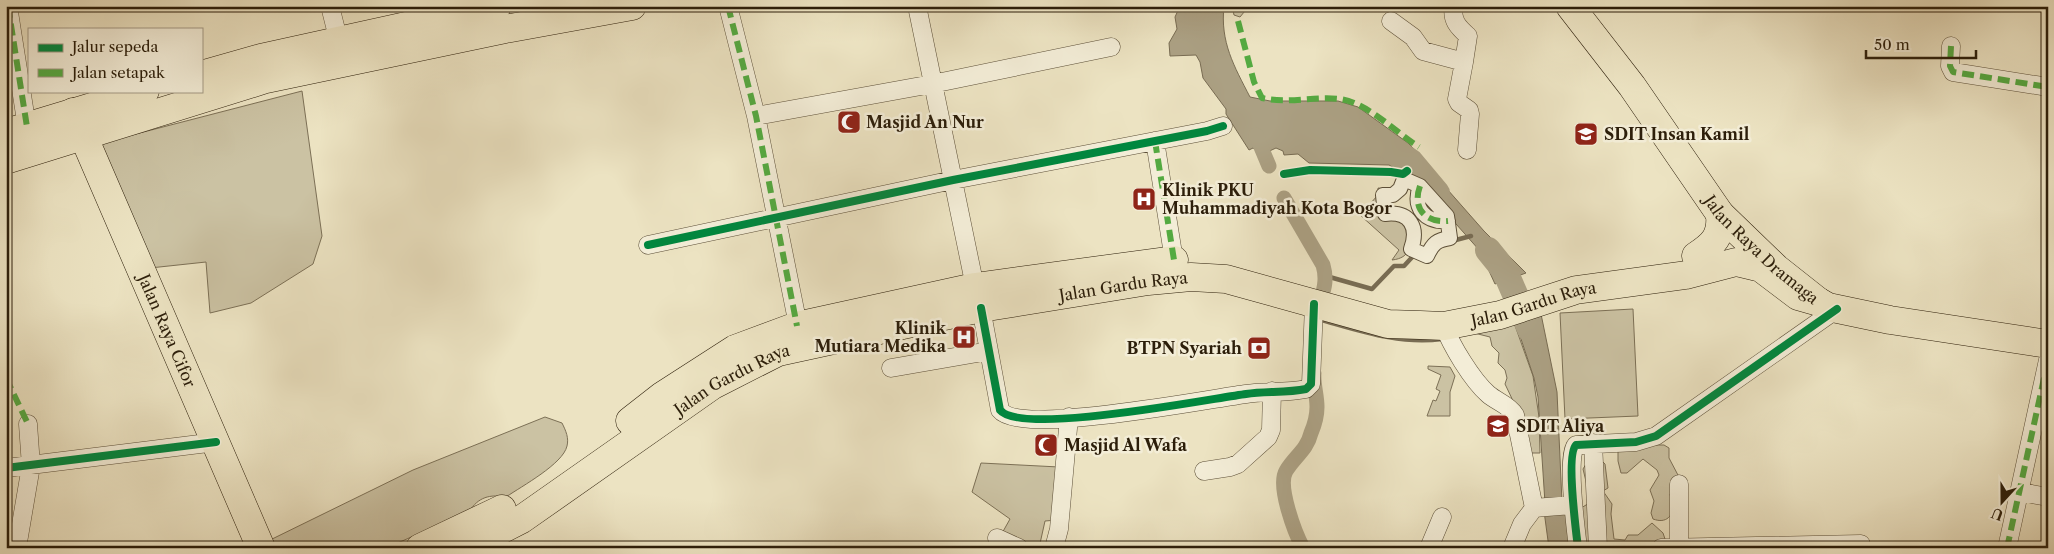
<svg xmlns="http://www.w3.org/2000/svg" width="2054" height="554" font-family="'Libre Caslon Text',serif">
  <rect width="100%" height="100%" fill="#ece3c2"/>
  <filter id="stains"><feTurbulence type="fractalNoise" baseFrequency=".004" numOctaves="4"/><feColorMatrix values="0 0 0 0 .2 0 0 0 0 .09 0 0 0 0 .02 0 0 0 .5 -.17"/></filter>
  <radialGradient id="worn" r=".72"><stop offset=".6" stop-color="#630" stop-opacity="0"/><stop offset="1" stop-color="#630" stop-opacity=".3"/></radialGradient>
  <path fill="#cbc2a3" stroke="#7c7056" d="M1232,6h17l-9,11 -6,-2z
    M302,91l20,145 -9,28 -62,39 -41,10 -4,-51 -56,6 -49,-125z
    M1378,188l21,2 -6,5 -8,20 29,14c-3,16 -3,29 -22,31l7,-10 -39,-35 18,-20z
    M1633,309l5,107 -73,3 -5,-106z
    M1513,320l20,56 6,41 1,36h-21l-4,-48 -10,-21 2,-6 -2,-8 -7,-7 1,-10 -7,-7 -2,-9 -16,-4z
    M1428,366l22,1 5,9 -5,16v24h-23l6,-16 3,1 4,-10 -4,-2 5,-14 -13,-6z
    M545,417l17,6c4,8 7,15 5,23 -4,18 -45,40 -61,51 -16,-3 -28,0 -37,15l-83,36h-118l-2,-6 147,-72z
    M1654,445h10l5,3v10l10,19 -9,18 6,8c-4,13 -9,21 -23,16l-2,-6 3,-12 -4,-11 9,-15 -2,-5 -14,-11 -16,14h-6l-3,-12v-12z
    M1601,460l4,4 3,24 -5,3 9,13 -1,10 3,25 11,1 3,-5h10l14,-12 11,10 5,15h-88l1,-40 10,-6 -8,-33 3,-5z
    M981,463l78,4 -2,53 -12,1 -6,27 -38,-13 9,-16 -38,-27z"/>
  <path fill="#aba083" stroke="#786c53" d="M1180,6h44c-4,36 10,60 26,91l20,4h68l20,6 50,36 7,7 -12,23 -14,-8 -80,-2 -11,-9 -14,1 -1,-4 -7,-3 -13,6 -10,-6 -4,2 -23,-36v-5l-23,-31 -3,-16 -4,-7 -26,1 -1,-13 8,-14 -2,-12z
    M1418,156l66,75 42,42 -31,11 -15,-33 -71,-80z
    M1541,314l16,78 5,110 -17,1 -7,-106 -4,-19 -18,-54z
    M1570,510l6,38h-27l-5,-37z"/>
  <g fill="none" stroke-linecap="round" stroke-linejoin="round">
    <path stroke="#786c53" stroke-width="4.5" d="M1452,241l19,-5
      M1326,276l46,13 22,-23h10l11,-12
      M1318,319c40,11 81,26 124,20"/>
    <path stroke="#aba083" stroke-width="15" d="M1256,135l13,31
      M1284,198l39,67c5,17 0,28 -6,45
      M1303,548c-8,-15 -26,-62 -17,-77 8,-14 21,-21 25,-38 3,-7 6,-18 6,-26 0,-12 -4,-23 -3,-34"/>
    <path stroke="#aba083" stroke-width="26" d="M1379,140l32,22 26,31
      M1488,250l17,21 25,58"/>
    <g stroke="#5c4f38" stroke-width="16">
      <path id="pedestrian" d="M1404,179l16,7 27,30 3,22c-13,2 -17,5 -23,18l-16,-7c8,-22 -1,-38 -26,-35l-2,-19h10l7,-6z
        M1420,186c-8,22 5,37 28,35"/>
    </g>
    <g stroke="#5c4f38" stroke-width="19">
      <path id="minor" d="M8,6l19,121
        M330,6l9,36 -1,8
        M728,6l28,110 44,219
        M917,6l58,281
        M1391,21l22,16 10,14 41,11 4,-26c-10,-9 -17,-16 -14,-30
        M1951,46l-1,20 3,6 95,15
        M1464,62l-7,37 2,4 10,7 1,4 -3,36
        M756,116l176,-32 179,-37
        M1155,141l19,119
        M648,245l305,-65 254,-49 16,-5
        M981,308l19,102c20,26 208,-11 246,-16 20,-3 40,-1 60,-5l5,-5 3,-80
        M1444,326c7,19 28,54 44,68 9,8 20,10 27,21l19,93
        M891,368l98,-17
        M1593,443l5,105
        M6,468l210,-26
        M1204,471l26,-4 8,-3 30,-27 3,-7 1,-39
        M2021,492l27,5
        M1534,508l38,-3
        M997,538l22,10
        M1679,547v-63
        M17,548l14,-82 -3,-42
        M1054,548l5,-19 10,-112
        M1429,548l13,-31
        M1512,548l10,-24 12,-16
        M1578,548c-2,-17 -12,-93 -2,-103l60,-3 20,-6 181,-127
        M1661,548l200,-4v4
        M2007,548l41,-188"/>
    </g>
    <g stroke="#2c1e0a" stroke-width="29">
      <g id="trunk">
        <path id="s1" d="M1570,6l62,80 88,128 56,54 43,34 9,5 62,13 158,24"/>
        <path d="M201,75l60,-17 236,-52"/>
        <path id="s2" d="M73,112l188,436"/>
        <path d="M6,133l139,-42"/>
        <path d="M6,160l260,-81 239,-50 127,-23"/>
        <path d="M1696,256c18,-12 26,-20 24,-42"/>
        <path d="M630,421l32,-25 73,-47 62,-23 178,-39 199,-27"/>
        <path d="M420,548l82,-39"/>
        <path id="s3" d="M466,548l56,-29 191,-134 65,-33 203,-44 167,-27 43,-4 35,2 162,45 32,1 24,1 56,-11 76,-25 110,-15 50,-13 25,6 37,28 21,6"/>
      </g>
    </g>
    <use href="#pedestrian" stroke="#f3edd7" stroke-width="14"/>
    <use href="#minor" stroke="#f3edd7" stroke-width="18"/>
    <use href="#trunk" stroke="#ece3c2" stroke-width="28"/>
    <path stroke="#54aa41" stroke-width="6" stroke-dasharray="12 6" stroke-linecap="butt" d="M8,6l19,121
      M728,6l28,110 41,210
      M1238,21l16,61 8,16c26,6 52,-2 78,1 28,4 55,33 79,48
      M1951,46l-1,20 3,6 95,15
      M1155,141l19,119
      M1420,186c-8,22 5,37 28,35
      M6,378l22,46
      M2007,548l41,-188"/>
    <g stroke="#f3edd7" stroke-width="11">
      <path id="cycleway" d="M1284,174l26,-4 81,2 12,2 4,-3
        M648,245l305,-65 254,-49 16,-5
        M981,308l19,102c20,26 208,-11 246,-16 20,-3 40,-1 60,-5l5,-5 3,-80
        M6,468l210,-26
        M1578,548c-2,-17 -12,-93 -2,-103l60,-3 20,-6 181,-127"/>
    </g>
    <use href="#cycleway" stroke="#00873e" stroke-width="8"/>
  </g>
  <defs>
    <g id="mosque-square" transform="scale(1.25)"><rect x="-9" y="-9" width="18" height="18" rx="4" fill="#8f2418" stroke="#f3edd7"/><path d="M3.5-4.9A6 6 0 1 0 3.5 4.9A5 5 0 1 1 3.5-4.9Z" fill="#fff"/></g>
    <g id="school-square" transform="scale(1.25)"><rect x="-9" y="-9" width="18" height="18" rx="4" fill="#8f2418" stroke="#f3edd7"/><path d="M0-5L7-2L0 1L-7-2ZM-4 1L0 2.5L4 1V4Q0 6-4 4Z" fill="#fff"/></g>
    <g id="hospital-square" transform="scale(1.25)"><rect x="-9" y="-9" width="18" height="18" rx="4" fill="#8f2418" stroke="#f3edd7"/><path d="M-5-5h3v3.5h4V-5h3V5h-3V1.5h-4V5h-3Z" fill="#fff"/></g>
    <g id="bank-square" transform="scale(1.25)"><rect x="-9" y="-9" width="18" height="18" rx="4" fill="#8f2418" stroke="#f3edd7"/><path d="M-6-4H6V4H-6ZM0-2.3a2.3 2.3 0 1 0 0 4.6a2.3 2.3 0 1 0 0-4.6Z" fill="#fff"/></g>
  </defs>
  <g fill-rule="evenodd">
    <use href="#mosque-square" x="849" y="122"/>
    <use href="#school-square" x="1586" y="134"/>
    <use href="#hospital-square" x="1144" y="199"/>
    <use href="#hospital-square" x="964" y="337"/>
    <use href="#bank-square" x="1259" y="348"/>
    <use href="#school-square" x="1498" y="426"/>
    <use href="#mosque-square" x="1046" y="445"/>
  </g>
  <g text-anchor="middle" stroke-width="5" stroke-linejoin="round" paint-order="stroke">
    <g font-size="16" font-weight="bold" fill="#2c1e0a" stroke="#f3edd7" text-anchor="start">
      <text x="866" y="128">Masjid An Nur</text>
      <text x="1604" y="140">SDIT Insan Kamil</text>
      <text x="1162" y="196">Klinik PKU<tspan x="1162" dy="18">Muhammadiyah Kota Bogor</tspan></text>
      <text x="946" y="334" text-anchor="end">Klinik<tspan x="946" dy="18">Mutiara Medika</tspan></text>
      <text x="1242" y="354" text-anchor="end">BTPN Syariah</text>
      <text x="1516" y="432">SDIT Aliya</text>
      <text x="1064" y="451">Masjid Al Wafa</text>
    </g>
    <g font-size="16" fill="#2c1e0a" stroke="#f3edd7">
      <text dy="6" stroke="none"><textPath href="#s1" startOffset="311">Jalan Raya Dramaga</textPath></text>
      <text dy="6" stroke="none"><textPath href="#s3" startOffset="721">Jalan Gardu Raya</textPath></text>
      <text dy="6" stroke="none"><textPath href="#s3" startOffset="1141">Jalan Gardu Raya</textPath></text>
      <text dy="6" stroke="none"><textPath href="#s2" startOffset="238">Jalan Raya Cifor</textPath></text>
      <text dy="6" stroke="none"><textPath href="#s3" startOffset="316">Jalan Gardu Raya</textPath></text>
    </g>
  </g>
  <rect width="2054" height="554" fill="none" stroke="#ece3c2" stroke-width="25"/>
  <rect x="8" y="8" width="2039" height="539" fill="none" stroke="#2c1e0a" stroke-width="2.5"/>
  <rect x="12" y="12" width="2029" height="529" fill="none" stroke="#2c1e0a"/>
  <rect x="28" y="28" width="175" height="65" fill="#f3edd7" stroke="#a39a85"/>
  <rect x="38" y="44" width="25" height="8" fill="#00873e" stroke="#a39a85"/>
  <text x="72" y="52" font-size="15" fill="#2c1e0a">Jalur sepeda</text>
  <rect x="38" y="69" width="25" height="8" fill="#54aa41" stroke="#a39a85"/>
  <text x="72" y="78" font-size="15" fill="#2c1e0a">Jalan setapak</text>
  <g transform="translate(2002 502) rotate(201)" stroke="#f3edd7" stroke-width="4" paint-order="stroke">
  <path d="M0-4L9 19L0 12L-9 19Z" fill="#2c1e0a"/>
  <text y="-8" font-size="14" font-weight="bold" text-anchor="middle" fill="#2c1e0a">U</text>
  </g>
  <path d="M1866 50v8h110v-8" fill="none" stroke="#2c1e0a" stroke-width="2.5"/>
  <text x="1874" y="50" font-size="15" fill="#2c1e0a" stroke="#f3edd7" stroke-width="4" paint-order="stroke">50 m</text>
  <rect width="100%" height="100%" filter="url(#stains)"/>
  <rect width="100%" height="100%" fill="url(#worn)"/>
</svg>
